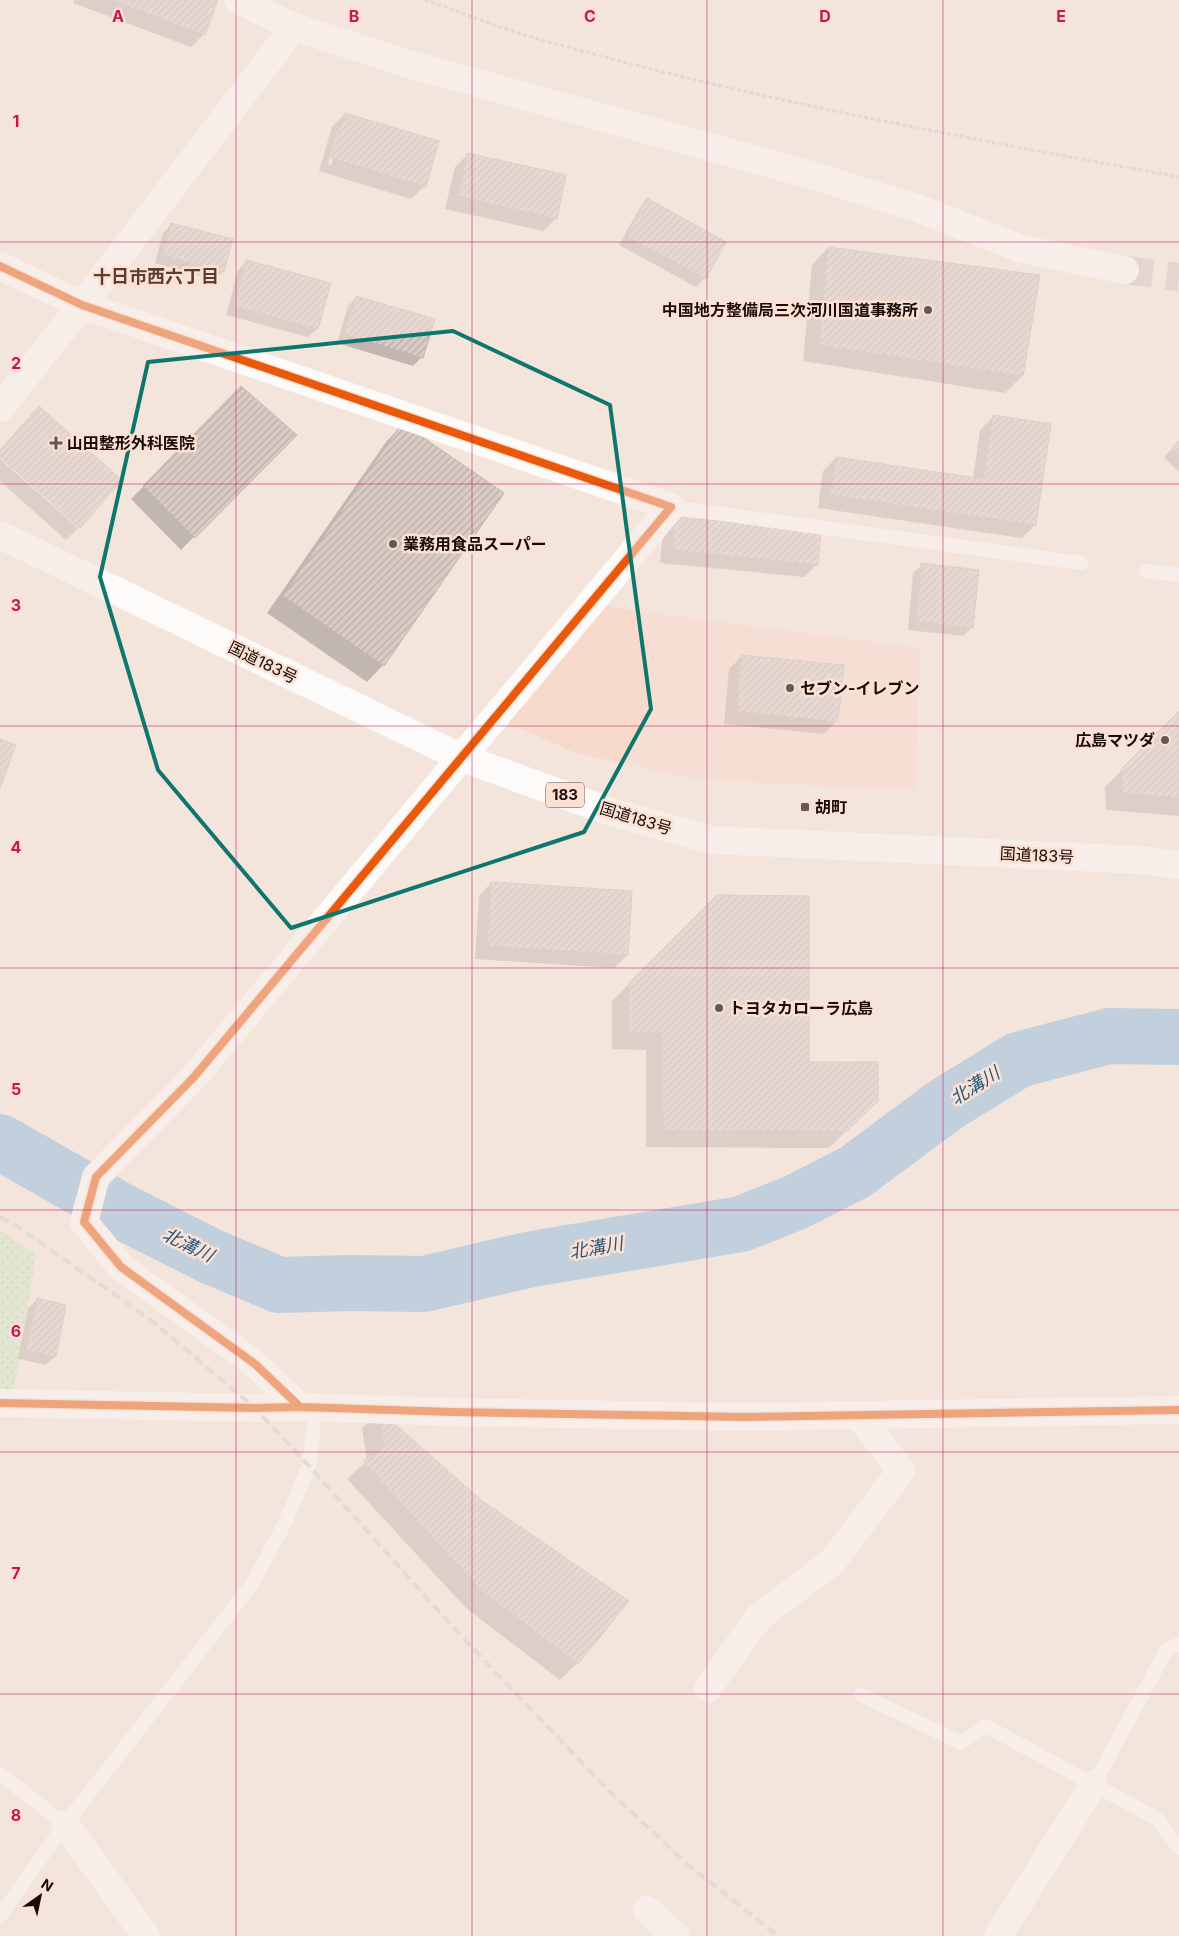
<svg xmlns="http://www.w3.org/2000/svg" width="1179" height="1936" font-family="Inter,'Noto Sans JP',sans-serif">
  <defs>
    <pattern id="park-dots" width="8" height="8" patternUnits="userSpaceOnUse" patternTransform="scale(1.25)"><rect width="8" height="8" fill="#cfe7c1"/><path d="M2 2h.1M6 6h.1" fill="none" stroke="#b1c5a4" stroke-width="1.8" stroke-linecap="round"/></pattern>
    <pattern id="building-hatch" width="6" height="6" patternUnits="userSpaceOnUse" patternTransform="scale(1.25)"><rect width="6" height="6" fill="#daccc5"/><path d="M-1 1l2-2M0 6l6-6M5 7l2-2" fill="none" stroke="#baaea8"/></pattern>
  </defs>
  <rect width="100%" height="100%" fill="#f3e4dc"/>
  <path fill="#f8dacc" d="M587,604l333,44 -4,142 -218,-10 -122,-27 -81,-35z"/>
  <path fill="url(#park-dots)" d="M0,1231l36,23 -22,136h-14z"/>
  <path fill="#0003" fill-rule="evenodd" d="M74,0h139l-9,34 -13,13 -118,-44z
    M345,114l79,72 -13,13 -92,-28 13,-44zM339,128h3l-11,37 -3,-1z
    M468,154l88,64 -13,13 -98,-22 10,-42z
    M647,200l77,42 -19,36 -9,9 -77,-42 20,-36z
    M172,224l51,47 -8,9 -60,-17 8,-30z
    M828,248l211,28 -17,100 -17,17 -202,-32 9,-96z
    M247,261l82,23 -12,45 -9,8 -82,-22 12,-45z
    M357,297l65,60 -9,9 -76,-23 11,-37z
    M241,388l54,47 -114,115 -50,-51z
    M993,417l56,8 -14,100 -13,13 -204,-30 5,-37 13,-13 137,21 7,-49z
    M402,425l-19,240 -16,17 -100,-69 119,-171z
    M1179,443v29l-15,-15z
    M0,459l78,69 -12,12 -66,-59z
    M676,518l141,46 -13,13 -144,-14 3,-32z
    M922,565l50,62 -9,9 -55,-6 5,-57z
    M742,656l95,65 -13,13 -100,-10 5,-55z
    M1179,713v103l-73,-6 -1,-23z
    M491,883l136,72 -13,13 -139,-9 4,-63z
    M717,897l91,166 69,37 -48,48 -183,-1v-97l-34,-1v-48z
    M37,1300l17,57 -8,8 -28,-6 10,-51z
    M379,1412l101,89 148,101 -51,61 -17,17 -94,-72 -119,-129 20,-18 -5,-33z"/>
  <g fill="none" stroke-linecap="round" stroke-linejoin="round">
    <path stroke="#88b7db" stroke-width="56" d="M0,1142l123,70 87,44 69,29 71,-2 74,1 108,-25 209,-35 53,-21 61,-31 90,-67 73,-45 91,-24 70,1"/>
  </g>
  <path fill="url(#building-hatch)" stroke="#c3b6af" d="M111,0h107l-13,35z
    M345,113l94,28 -13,46 -95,-29z
    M467,153l99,22 -9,44 -99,-23z
    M647,198l79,44 -20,37 -80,-43z
    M171,223l62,16 -9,33 -61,-17z
    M828,247l212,28 -17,101 -204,-31z
    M246,260l85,23 -13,46 -84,-23z
    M356,296l79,23 -12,39 -79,-24z
    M241,386l56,49 -102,103 -52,-52z
    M39,406l83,74 -42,48 -80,-71v-7z
    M993,415l58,9 -15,101 -206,-30 6,-38 147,22z
    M402,423l102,70 -120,173 -101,-70z
    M1179,441v14l-7,-7z
    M675,517l146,14 -3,34 -146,-15z
    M921,563l58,7 -6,58 -57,-6z
    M741,655l103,10 -6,57 -101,-11z
    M1179,711v87l-57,-5v-25z
    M0,739l16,6 -16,43z
    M491,882l141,9 -4,64 -141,-9z
    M717,895l92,1v166h69v39l-31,30h-184l-1,-98h-33v-50z
    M37,1298l29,7 -10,52 -30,-6z
    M379,1410l102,90 148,101 -51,63 -96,-73 -119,-130 21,-14z"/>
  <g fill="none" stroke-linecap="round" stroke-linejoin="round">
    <path stroke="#d2c4bc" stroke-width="28" stroke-dasharray="28 14" stroke-linecap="butt" d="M1125,270l54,7"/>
    <path stroke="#cfcbc9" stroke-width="3" stroke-dasharray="4 2.5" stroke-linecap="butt" d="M425,0c36,12 71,27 107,37 212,61 430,100 647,140"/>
    <path stroke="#fdfbfa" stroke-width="14" d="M671,507l410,56
      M1146,571l33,4
      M861,1695l100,48 25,-17 171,93 22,29
      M0,1774l65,50
      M1094,1784l73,-135 12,-5
      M0,1916l65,-92 187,-240 33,-61 24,-57 7,-59"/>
    <path stroke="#fdfbfa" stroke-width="28" d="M238,0l56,27 111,36 406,112 106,33 105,41 103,21
      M0,266l82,39 589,202 -477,570 -98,100 -12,45 37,45 134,97 45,43
      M0,408l82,-103 212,-278
      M0,1403l255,5 45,-1 152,5 292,5 435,-7
      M708,1688l51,-71 73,-55 69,-91 -42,-56
      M65,1824l81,112
      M647,1910l29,26
      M998,1936l96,-152"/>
    <path stroke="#fdfbfa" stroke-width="28" d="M0,535l460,222 151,55 101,28 429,20 38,5"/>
    <path stroke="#d5d0ce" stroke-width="4" stroke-dasharray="10 5" stroke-linecap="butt" d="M0,1217l18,10 133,93 104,88 54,58 153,171 145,152 80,75 91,72"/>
    <g stroke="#fce0d3" stroke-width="11">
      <path id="cycleway" d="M0,266l82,39 589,202 -477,570 -98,100 -12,45 37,45 134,97 45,43
        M0,1403l255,5 45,-1 152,5 292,5 435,-7"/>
    </g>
    <use href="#cycleway" stroke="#e8590c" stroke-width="8"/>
  </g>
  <path d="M0 0H1179V1936H0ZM453,331l157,74 41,304 -67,123 -293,96 -133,-158 -58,-193 48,-215z" fill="#f3e4dc" fill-opacity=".55" fill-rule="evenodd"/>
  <path fill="none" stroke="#0f766e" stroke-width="4" stroke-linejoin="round" d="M453,331l157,74 41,304 -67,123 -293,96 -133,-158 -58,-193 48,-215z"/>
  <path fill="none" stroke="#c2185b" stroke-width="1" stroke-opacity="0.55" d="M236,0v1936M472,0v1936M707,0v1936M943,0v1936M0,242h1179M0,484h1179M0,726h1179M0,968h1179M0,1210h1179M0,1452h1179M0,1694h1179"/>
  <g fill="#645852" stroke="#fce0d3" stroke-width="2">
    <circle cx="928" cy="310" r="5"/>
    <path d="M53.5 435.5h5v5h5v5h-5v5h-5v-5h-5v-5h5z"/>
    <circle cx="393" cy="544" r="5"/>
    <circle cx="790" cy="688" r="5"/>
    <circle cx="1165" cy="740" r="5"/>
    <rect x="800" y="802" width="10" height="10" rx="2.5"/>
    <circle cx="719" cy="1008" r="5"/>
  </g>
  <g text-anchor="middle" stroke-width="5" stroke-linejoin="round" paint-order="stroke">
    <rect fill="#fce0d3" stroke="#5c4c44" stroke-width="1" x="546" y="782.5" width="38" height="25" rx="4"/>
    <g font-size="15" font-weight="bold" fill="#170c07">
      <text x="565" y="800">183</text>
    </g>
    <g font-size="16" font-weight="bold" fill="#170c07" stroke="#fce0d3" text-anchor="start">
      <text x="918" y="316" text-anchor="end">中国地方整備局三次河川国道事務所</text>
      <text x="67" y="449">山田整形外科医院</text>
      <text x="403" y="550">業務用食品スーパー</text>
      <text x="800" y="694">セブン-イレブン</text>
      <text x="1155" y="746" text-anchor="end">広島マツダ</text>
      <text x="815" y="813">胡町</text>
      <text x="729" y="1014">トヨタカローラ広島</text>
    </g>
    <g font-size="16" fill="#170c07" stroke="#fce0d3">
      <text transform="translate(263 662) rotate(26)" y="6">国道183号</text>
      <text transform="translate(636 818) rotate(17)" y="6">国道183号</text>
      <text transform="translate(1037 855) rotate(3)" y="6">国道183号</text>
    </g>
    <g font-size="18" font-weight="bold" fill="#593d30" stroke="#fce0d3">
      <text x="156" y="283">十日市西六丁目</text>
    </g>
    <g font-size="18" font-style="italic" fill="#23597e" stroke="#fce0d3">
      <text transform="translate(975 1086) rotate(-32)" y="6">北溝川</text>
      <text transform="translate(188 1245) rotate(26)" y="6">北溝川</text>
      <text transform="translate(596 1248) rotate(-10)" y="6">北溝川</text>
    </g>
  </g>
  <g font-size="16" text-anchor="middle" font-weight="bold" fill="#c2185b" stroke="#fce0d3" stroke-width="5" stroke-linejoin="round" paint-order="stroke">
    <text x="118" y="22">A</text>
    <text x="354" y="22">B</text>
    <text x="590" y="22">C</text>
    <text x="825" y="22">D</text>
    <text x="1061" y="22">E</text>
    <text x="16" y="127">1</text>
    <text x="16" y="369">2</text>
    <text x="16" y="611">3</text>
    <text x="16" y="853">4</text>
    <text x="16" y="1095">5</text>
    <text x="16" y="1337">6</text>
    <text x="16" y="1579">7</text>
    <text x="16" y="1821">8</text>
  </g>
  <g transform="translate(40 1896) rotate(33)" stroke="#fce0d3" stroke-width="4" paint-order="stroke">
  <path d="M0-4L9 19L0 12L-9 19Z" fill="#170c07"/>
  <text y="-8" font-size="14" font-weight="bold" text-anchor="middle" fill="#170c07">N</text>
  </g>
</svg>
